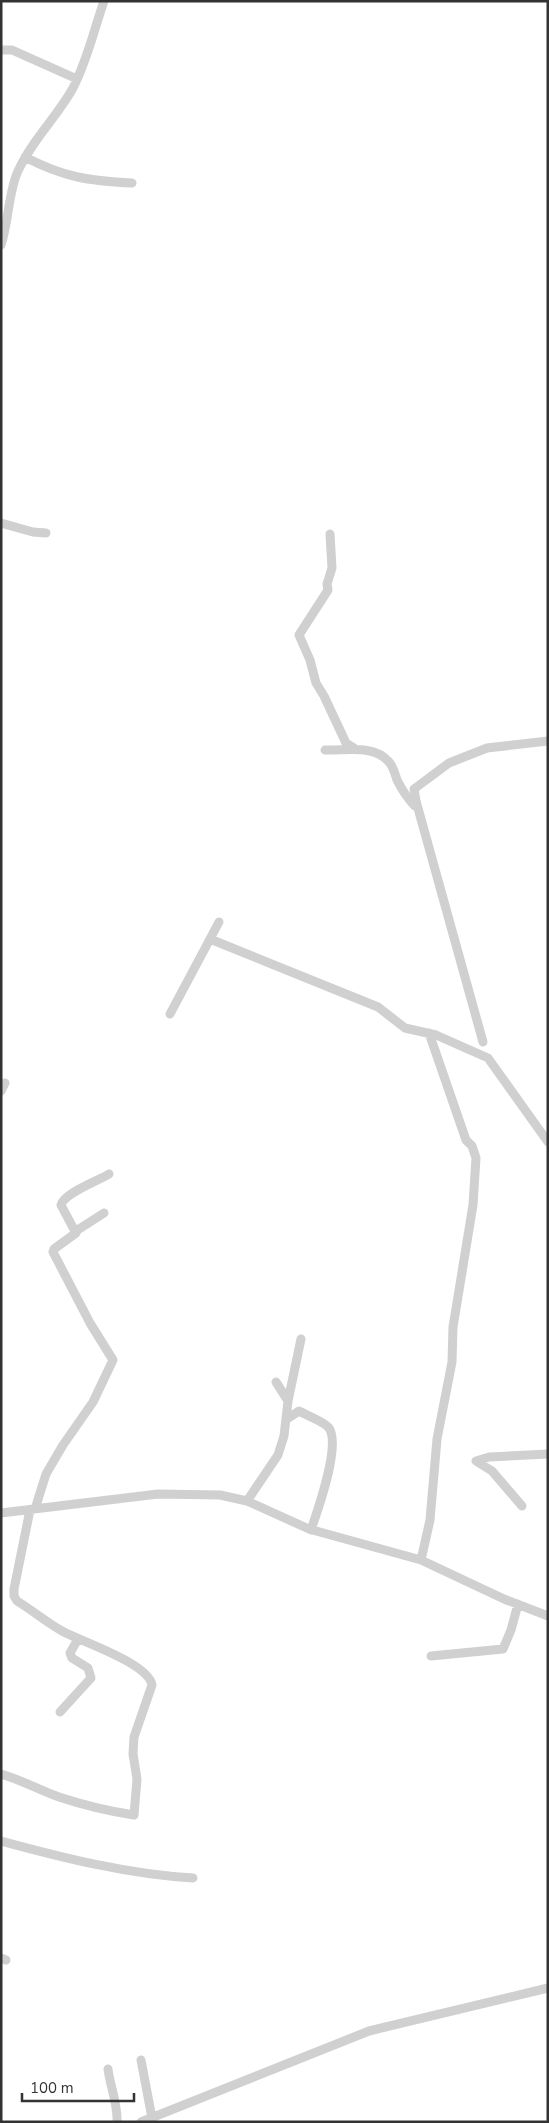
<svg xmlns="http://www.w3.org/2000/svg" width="549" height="2123" font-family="'Nunito Sans',sans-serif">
  <rect width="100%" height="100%" fill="#fff"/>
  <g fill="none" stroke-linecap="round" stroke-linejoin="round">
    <path stroke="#d0d0d0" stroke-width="9" d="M1,50h11l65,29
      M25,157c38,20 64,24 107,26
      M1,245c8,-24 7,-52 17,-74 14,-31 39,-54 55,-83 14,-27 21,-58 31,-87
      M1,523l32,9 13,1
      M330,534l2,34 -5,16 1,6 -29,45 11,25 6,23 8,13 22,47 8,5
      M325,750c20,1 49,-6 64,12 4,4 6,12 8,18 5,10 10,18 18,26v-2
      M219,922l-9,17 168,68 27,21 31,7 52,23 60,84
      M170,1014l40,-75
      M483,1042l-67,-241 -2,-12 35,-26 38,-15 61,-7
      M1,1091l4,-8
      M76,1231l28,-18
      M288,1401l13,-62
      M287,1419l12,-8c7,4 26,11 30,17 12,18 -11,81 -18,102
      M247,1501l31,-46 6,-19 4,-35 -12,-19
      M522,1506l-30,-35 -16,-10 13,-4 59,-3
      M35,1509l11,-35 17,-29 30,-43 20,-42 -23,-37 -37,-71 1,-3 22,-16 -15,-28c3,-12 37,-24 48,-31
      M1,1513l157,-19 62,1 27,6 62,28 112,31 83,39 44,17
      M421,1560l9,-40 7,-81 15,-77 1,-35 20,-122 3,-47 -4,-12 -6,-6 -37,-107
      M431,1656l72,-7 8,-19 7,-26
      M60,1712l31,-34 -3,-10 -16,-10 -2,-5 8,-14
      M1,1774c21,6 38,16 58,23 24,8 49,14 75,18l3,-36 -4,-25 1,-17 18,-52c-4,-22 -70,-43 -90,-54 -16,-9 -30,-21 -45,-30l-3,-5v-7l16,-79
      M1,1841c63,17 126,33 192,37
      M1,1958l5,2
      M141,2060l11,58
      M108,2069c2,17 10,35 9,53
      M141,2122l228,-91 179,-43"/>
  </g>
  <rect width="549" height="2123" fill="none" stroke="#333333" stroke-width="5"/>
  <path d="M22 2093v8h112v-8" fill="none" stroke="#333333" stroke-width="2.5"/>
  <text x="30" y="2093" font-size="15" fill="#333333" stroke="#ffffff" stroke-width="4" paint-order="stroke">100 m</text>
</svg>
